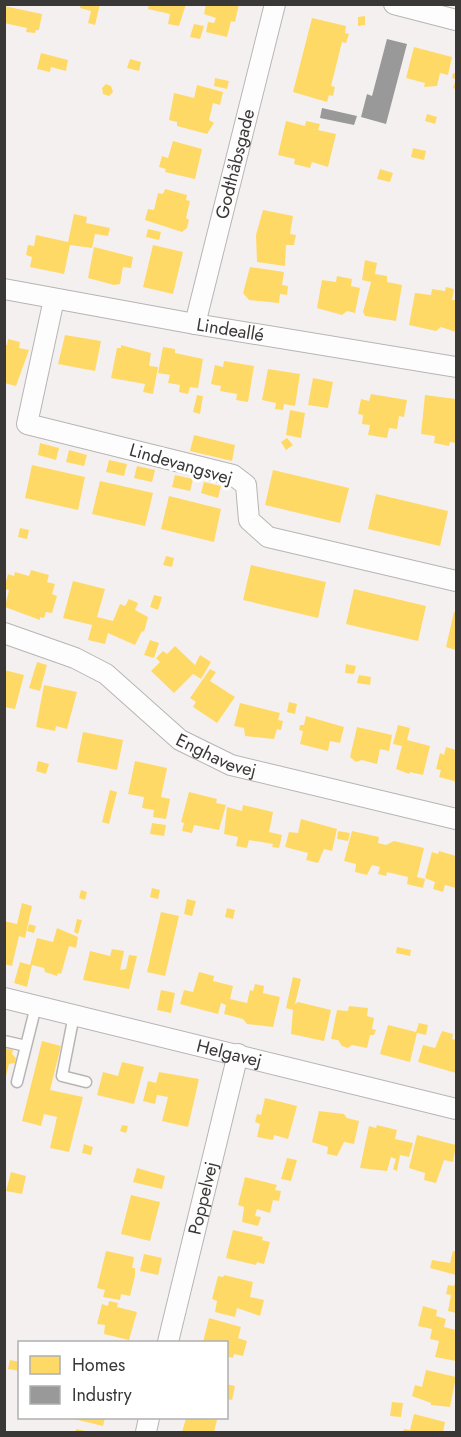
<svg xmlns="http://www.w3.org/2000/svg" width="461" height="1437" font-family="Jost,sans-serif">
  <rect width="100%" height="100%" fill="#f5f0f0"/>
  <path fill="#ffd966" d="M81,4h19l-5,21 -7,-2 3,-12 -11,-3z
    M149,4h37l-7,22 -11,-2 2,-10 -22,-5z
    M206,4h33l-4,18 -4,-1 -4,16 -21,-5 2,-10 6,1 2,-5 -12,-4z
    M4,6l38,8 -3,16h-3l-1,3 -9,-1 1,-4 -23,-5z
    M365,16v9l-7,1v-9z
    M312,18l34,8 -1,7 4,1 -3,9 -4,-1 -11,44 4,1 -2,9 -4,-1 -2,7 -34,-10z
    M194,24l10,2 -4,13 -10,-2z
    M414,47l38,10 -4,18 -8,-2 -3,13 -13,1 1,-4 -19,-5z
    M41,53l27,7 -2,11 -15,-4 -1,5 -13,-3z
    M130,59l11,3 -2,9 -12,-3z
    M453,73l3,1v15l-3,-1 3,-9 -4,-1z
    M215,78l14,3 -2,8 -13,-3z
    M106,84l5,2 2,6 -4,4 -6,-2 -1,-6z
    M197,85l26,7 -3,13 -7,-2 -4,17 5,3 -7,11 -30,-8v-4l-8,-2 5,-27 20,5z
    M427,114l10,3 -2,7 -10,-3z
    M286,121l19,5 1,-5 14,3 -2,6 18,4 -8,33 -16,-5 -2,6 -16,-4 1,-5 -17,-4z
    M173,141l29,8 -7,30 -30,-7 1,-3 -7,-2 3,-11 6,2z
    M413,148l13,3 -2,9 -13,-3z
    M380,169l13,4 -3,9 -13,-3z
    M165,189l22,6 -1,5 4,1 -4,17 3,2 -2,8 -5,4 -37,-12 3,-11 6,1 4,-17 5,1z
    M263,210l30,6 -3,18 6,1 -2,10h-8l-1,21 -28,-4 -1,-27z
    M74,214l13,3 -1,6 24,5 -2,8 -13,-2 -3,14 -22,-3 -6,29 -34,-7 2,-10 -6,-2 2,-10 6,1 2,-11 32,7z
    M148,229l13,3 -2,8 -13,-3z
    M153,245l30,7 -10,42 -30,-7z
    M94,247l39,10 -2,11 -8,-1 -3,17 -6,1 -26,-7z
    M365,260l12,3 -2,11 12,2v6l15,3 -6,36 -31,-5 -2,-4 8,-30 -9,-2z
    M250,267l34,5 -2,13 6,1 -1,9 -7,-1 -1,9 -30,-3 -6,-7z
    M337,276l15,3 -1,7 9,2 -5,25 -8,-2 -5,4 -25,-7 5,-28 14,2z
    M446,287l8,2 -2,11h4v32l-15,-5 -5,4 -27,-6 6,-32 16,2 1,-6 13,2z
    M65,335l36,6 -6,30 -37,-7z
    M8,339l12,3 -1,6 10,2 -13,36 -12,-3v-39l3,1z
    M121,345l30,8 -2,13 9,1 -5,27 -10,-2 2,-8 -34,-6 6,-30h4z
    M163,347l12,2v4l28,6 -5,29 -8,-1 -2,7 -9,-2 1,-7 -12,-2 2,-8 -12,-2z
    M224,361l30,5 -6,36 -12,-2 1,-6 -17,-3 1,-5 -10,-2 4,-19 8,2z
    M268,369l32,5 -5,32 -11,-2 -1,6 -8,-1 1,-6 -14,-3z
    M313,378l20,4 -5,26 -20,-3z
    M371,394l36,6 -3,17 -5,-1 -2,13 -8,-1 -2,10 -19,-3 2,-10 -8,-1 1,-9 -5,-1 3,-15 8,2z
    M197,395l6,1 -3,18 -7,-2z
    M425,395l31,4v44l-6,-1 -1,4 -15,-3 1,-7 -14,-2z
    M290,410l15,3 -4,25 -15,-3z
    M194,435l41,10 -3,16 -42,-10z
    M287,438l6,7 -7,5 -5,-8z
    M40,443l19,5 -3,12 -18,-5z
    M69,450l18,5 -3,11 -18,-4z
    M109,460l18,4 -3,12 -18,-4z
    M32,465l53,12 -7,33 -53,-12z
    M137,466l18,4 -3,12 -18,-4z
    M273,470l76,18 -9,35 -75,-18z
    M175,475l18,4 -3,12 -18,-4z
    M100,481l53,12 -8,33 -53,-12z
    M204,482l17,4 -3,12 -17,-5z
    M376,494l72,17 -8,35 -72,-17z
    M169,496l52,13 -7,33 -53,-13z
    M20,528l9,2 -2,9 -9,-2z
    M166,556l8,2 -2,9 -9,-2z
    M251,565l75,17 -8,36 -75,-18z
    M31,570l18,5 -2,7 8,2 -3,10 5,2 -5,17 -6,-1 -2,6 -4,-1v3l-35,-13 4,-17 -5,-1 4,-15 6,2 1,-4 14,4z
    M73,581l32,8 -8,28 16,4 7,-17 5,2 4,-7 9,4 -3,7 13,7 -4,15 -2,-1 -7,14 -27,-12 -3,11 -17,-4 4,-15 -29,-7z
    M354,589l72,17 -8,35 -72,-17z
    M154,595l8,2 -4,13 -8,-3z
    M454,612l2,1v37l-10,-3z
    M150,640l9,3 -5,15 -10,-3z
    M175,646l20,19 5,-10 11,7 -10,17 -8,-5 -19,19 -23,-22 9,-9 -4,-4 7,-7 4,3z
    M37,662l10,3 -7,26 -11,-3z
    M346,664l10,2 -2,8 -9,-1z
    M210,669l6,3 -6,9 25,16 -18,26 -24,-16 3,-5 -6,-4z
    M4,670l20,5 -9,34 -11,-2z
    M359,675l12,2 -1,8 -13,-2z
    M44,685l33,7 -10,37 -11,-3 -1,5 -19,-4z
    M289,702l8,2 -2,10 -8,-2z
    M240,703l40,10 -2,7 5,1 -2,9 -4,-1 -3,10 -29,-3 -1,-8 -10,-2z
    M306,716l38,11 -4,16 -10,-2 -2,10 -28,-7 3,-13 -4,-1 1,-5h4z
    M398,725l12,3 -3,12 23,6 -7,29 -13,-3 -1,2 -13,-5 6,-23 -9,-2z
    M357,727l35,8 -3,16 -9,-2 -3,15 -15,-4 -6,2 -6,-5z
    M83,732l40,8 -6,30 -40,-8z
    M446,747l10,3v35l-2,-4 -15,-4 2,-7 -5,-1 4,-16 4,2z
    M38,761l11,3 -3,10 -10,-3z
    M135,761l32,7 -6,29 9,2 -4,20 -13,-2 1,-7 -12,-2 2,-11 -16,-3z
    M110,790l7,2 -8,32 -7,-2z
    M189,792l28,7 -1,4 10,2 -7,25 -25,-5 -2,8 -10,-2 2,-8 -3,-1z
    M243,805l30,7 -4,20 13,3 -3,13 -7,-1 1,-3 -24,-4 -2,8 -11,-2 2,-9 -14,-3 3,-27 15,4z
    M301,819l36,10 -5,22 -8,-2 -6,14 -12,-3 2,-7 -23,-6 4,-15 9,1z
    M152,823l14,2 -2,11 -14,-2z
    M338,831l12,2 -2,8 -11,-2z
    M352,831l27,6 -1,6 8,2 8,-4 30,7 -7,29 8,2 -2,9 -16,-4 1,-7 -21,-5 -1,4 -8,-2 2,-7 -8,-2 -5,10 -12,-3 1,-8 -12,-3z
    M439,851l17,5v32l-11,-3 -2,7 -10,-3 2,-7 -10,-4 7,-26 6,2z
    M152,888l8,2 -2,9 -8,-2z
    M81,890l6,2 -2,8 -6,-2z
    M187,899l9,2 -4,15 -8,-2z
    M22,903l10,3 -7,32 -6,-2 -7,30 -8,-2v-43l13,3z
    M227,908l8,2 -2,9 -8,-2z
    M161,912l18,4 -14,60 -18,-4z
    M77,919l5,1 -4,14 -4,-2z
    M29,924l7,2 -2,7 -7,-2z
    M57,928l21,9 -2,11 -7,-2 -8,28 -3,-1 -1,3 -12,-4 -1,-4 -12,-3 -5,22 -13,-4 6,-21 10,3 7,-27 16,4z
    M397,947l14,3 -1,6 -14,-3z
    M112,949l12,2 -4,19 6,-1 3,-14 8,1 -8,33 -46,-9 7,-29 20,5z
    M199,972l15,4 -1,5 20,5 -3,13 17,4 3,-13 3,1 2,-7 9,2 -1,7 17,4 -7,30 -26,-3 -4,-5 -19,-5 2,-9 -5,-2 -3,11 -38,-10 4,-14 9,2z
    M293,977l8,2 -6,25 3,-2 33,8 -7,31 -33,-7 2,-24 -7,-2z
    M161,990l14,3 -4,20 -14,-3z
    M349,1006l19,2 -1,8 7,2 -2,11 4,1 -2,5h-4l-3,13 -15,-3 -4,3 -6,-2 -4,-6 -7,-1 6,-29 11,1z
    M419,1023l9,2 -2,10 -9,-2 -7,29 -30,-8 8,-29 28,7z
    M442,1031l11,3 -1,5 4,1v33l-38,-11 5,-17 12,3z
    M42,1041l19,5 -11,44 33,7 -14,55 -19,-4 7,-31 -13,-3 -3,12 -19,-5z
    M4,1048l9,2 -1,4 4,4 -1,5 -6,1 -4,16z
    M122,1062l22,5 -10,37 -37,-9 6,-23 15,4z
    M159,1072l40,7 -11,48 -26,-6 6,-24 -11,-2 -2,9 -12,-3 5,-20 8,2z
    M265,1098l32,8 -9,33 -14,-4 -1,5 -16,-3 3,-13 -5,-2 2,-8 4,1z
    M319,1111l25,3 3,4 12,3 -5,23 -10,-2 -7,14 -10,-2 1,-7 -16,-5z
    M122,1125l6,1 -2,7 -6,-2z
    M377,1125l20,5 -2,9 18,4 -4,14 -9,-2 -3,16 -4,-2 3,-10 -5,-2 -4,14 -27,-3 9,-42 7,2z
    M417,1135l39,10 -3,17 -9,-2 -8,23 -12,-3 1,-7 -16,-5z
    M84,1144l9,3 -2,8 -9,-2z
    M287,1158l10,2 -6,21 -10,-2z
    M137,1168l28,8 -3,13 -29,-7z
    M11,1172l15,4 -4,18 -16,-3z
    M245,1177l32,8 -2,5 6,1 -2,10 -6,-1 -3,13 -13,-4 -2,7 6,1 -3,9 -16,-4 2,-15 -6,-2z
    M131,1195l29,7 -10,39 -29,-7z
    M233,1230l30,7 -1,3 8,2 -6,22 -7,-2 -1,3 -30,-7z
    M106,1251l28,6 -2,11h3v8l-5,20 -9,-2 -1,6 -17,-3 2,-7 -8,-2z
    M453,1251l3,1v23l-26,-7 2,-8 18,3z
    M144,1254l18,4 -4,17 -18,-4z
    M224,1275l29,7 -3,15 14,3 -4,16 -23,-8 -2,9 -20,-5 2,-11 -5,-2 6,-23 5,1z
    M456,1279v34l-8,-2 3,-16 -5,-1 2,-9 6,1z
    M109,1301l9,2 -1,4 20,5 -8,28 -25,-6 1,-9 -8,-1 5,-20 6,2z
    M423,1306l14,4 -1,6 10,3 -2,8 12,3v31l-21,-4 4,-16 -9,-2 2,-10 -14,-3z
    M209,1318l32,9 -3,11 9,3 -4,15 -9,-2 -1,4 -7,-2v-14h-23z
    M10,1360l10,2v9l-12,-2z
    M426,1370l30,7 -6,30 -19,-2v-2l-19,-7 3,-11 7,2z
    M226,1384l9,2 -3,14 -6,-1z
    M392,1402l11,1 -2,14 -11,-1z
    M414,1414l31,8 -2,10h-40l1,-3 6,1z
    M70,1418h35l-2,8z
    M186,1418l31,2 -3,12h-32z
    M76,1429l14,3h-14z"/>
  <path fill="#999" d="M387,39l20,5 -21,80 -25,-7 6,-23 5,2z
    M322,108l35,8 -3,9 -34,-7z"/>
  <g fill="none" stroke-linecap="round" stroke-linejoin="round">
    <g stroke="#b7b4b4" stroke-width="13">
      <path id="lane" d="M74,1015l-12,61 24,6
        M4,1041l22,5
        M17,1082l19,-76"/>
    </g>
    <g stroke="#b7b4b4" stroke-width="22">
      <g id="street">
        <path d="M394,4l62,16"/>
        <path id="s1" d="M4,289l191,35 261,43"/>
        <path d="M54,299l-27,125 206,51 13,10 3,35 19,17 188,44"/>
        <path id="s2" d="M195,324l80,-320"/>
        <path id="s3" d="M4,633l71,25 31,16 74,66 51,25 225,54"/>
        <path id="s4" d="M4,998l452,111"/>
        <path id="s5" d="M168,1342l70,-288"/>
        <path d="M146,1432l3,-14"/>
      </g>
    </g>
    <use href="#lane" stroke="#fefdfd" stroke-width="10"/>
    <use href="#street" stroke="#fefdfd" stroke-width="20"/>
  </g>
  <g text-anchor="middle" stroke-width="6" stroke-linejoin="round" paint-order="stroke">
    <g font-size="18" fill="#3a3737" stroke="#fff">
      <text dy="6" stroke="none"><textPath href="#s2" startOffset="165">Godthåbsgade</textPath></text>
      <text dy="6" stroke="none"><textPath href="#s1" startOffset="230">Lindeallé</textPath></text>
      <text transform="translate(181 464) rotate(16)" y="6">Lindevangsvej</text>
      <text dy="6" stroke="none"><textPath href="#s3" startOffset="249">Enghavevej</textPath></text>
      <text dy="6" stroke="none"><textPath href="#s4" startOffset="232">Helgavej</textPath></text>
      <text dy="6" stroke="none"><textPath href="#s5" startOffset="148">Poppelvej</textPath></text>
    </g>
  </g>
  <rect width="461" height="1437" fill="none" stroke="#3a3737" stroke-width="12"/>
  <rect x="18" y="1341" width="210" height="78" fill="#ffffff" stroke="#b0afaf" stroke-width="1.5"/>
  <rect x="30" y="1356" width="30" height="18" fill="#ffd966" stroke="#b0afaf" stroke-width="1.5"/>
  <text x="72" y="1371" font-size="18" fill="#3a3737">Homes</text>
  <rect x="30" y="1386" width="30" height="18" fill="#999999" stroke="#b0afaf" stroke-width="1.5"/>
  <text x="72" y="1401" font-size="18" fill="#3a3737">Industry</text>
</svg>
